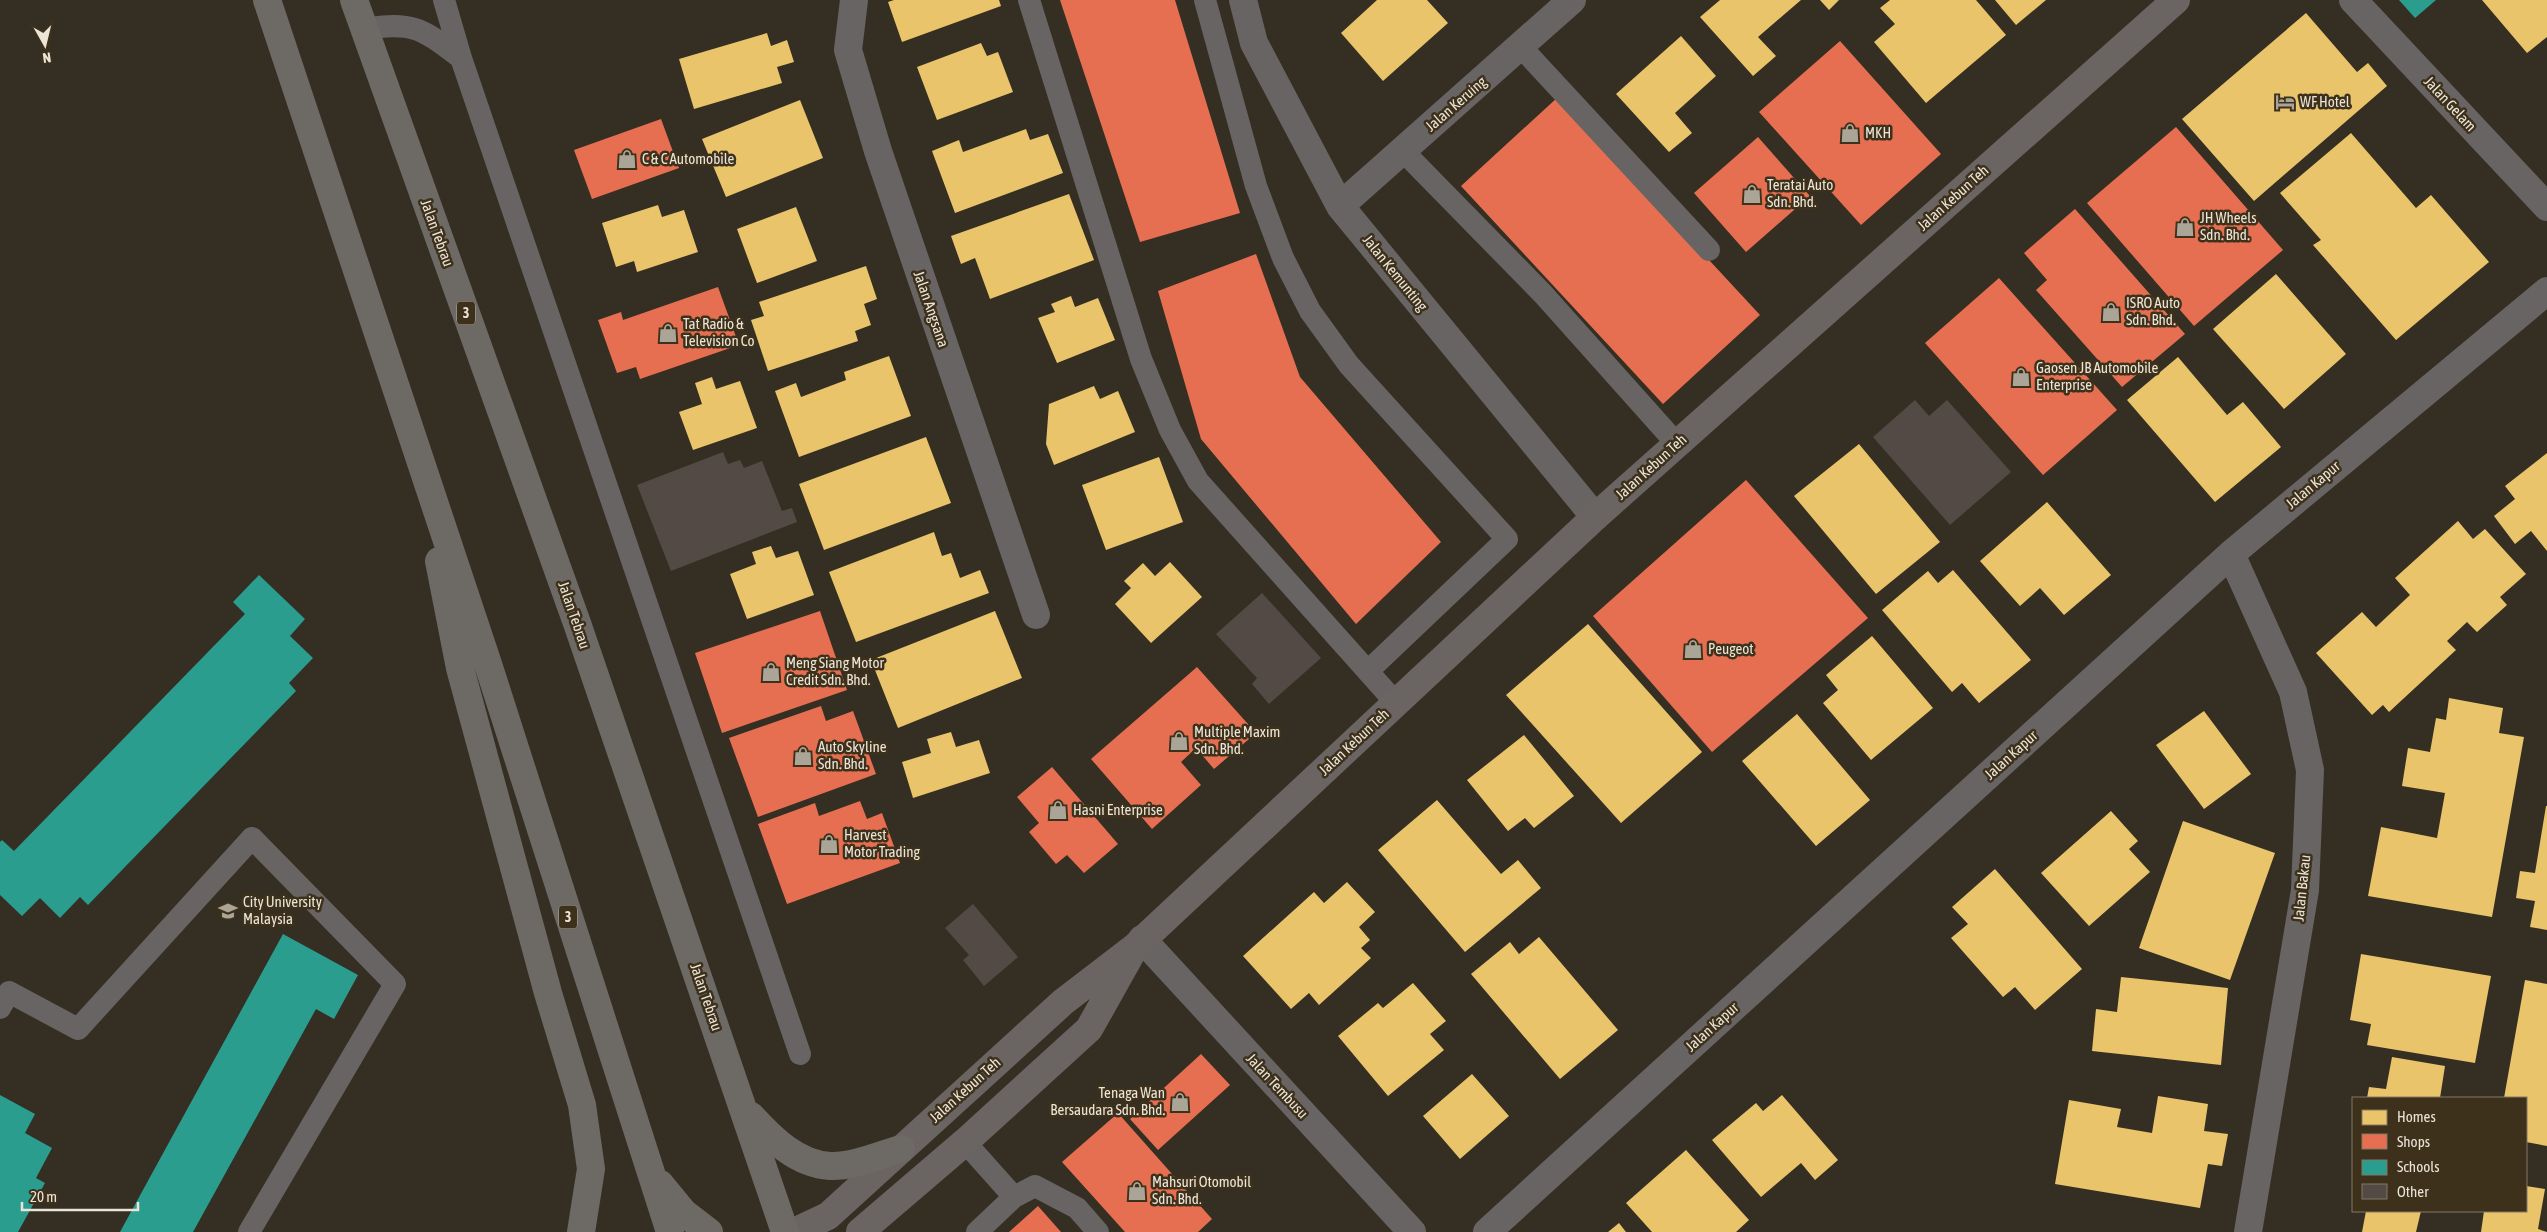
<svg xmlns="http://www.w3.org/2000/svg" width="2547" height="1232" font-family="'Asap Condensed',sans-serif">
  <rect width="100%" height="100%" fill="#352f23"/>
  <path fill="#e9c46a" d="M894,0h105l2,6 -99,36 -14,-40z
    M1377,0h50l21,23 -65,58 -42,-48z
    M1720,0h81l-43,37 18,19 -23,20 -53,-59z
    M1820,0h19l-10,10z
    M1890,0h86l30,35 -80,68 -52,-61 21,-18 -15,-16z
    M1995,0h51l-30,25z
    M2482,0h65v37l-20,16z
    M2306,13l51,59 11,-9 19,23 -133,115 -72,-82z
    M767,33l4,13 16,-6 7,22 -17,5 5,16 -88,26 -15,-50z
    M1681,36l35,40 -41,37 17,20 -23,19 -53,-58z
    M981,43l6,13 11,-4 15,40 -76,28 -20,-53z
    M800,100l23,58 -97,39 -24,-58z
    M1026,129l4,11 18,-6 15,39 -108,40 -23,-62 27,-11 4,12z
    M2351,133l65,75 15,-13 58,67 -93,78 -83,-95 8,-5 -41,-47z
    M1069,194l25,66 -104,39 -15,-41 -14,6 -10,-28z
    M658,205l4,12 22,-7 14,42 -61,20 -3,-11 -18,6 -14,-44z
    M796,207l21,54 -60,22 -20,-54z
    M866,266l11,33 -13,5 7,21 -16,6 3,10 -90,30 -17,-51 13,-4 -5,-14z
    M2276,274l70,80 -62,55 -71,-80z
    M1071,296l4,11 23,-9 17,42 -58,23 -19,-45 17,-6 -4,-8z
    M889,356l22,60 -112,41 -24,-66 21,-8 5,14 45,-17 -2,-8z
    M2178,357l49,58 16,-13 38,45 -66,55 -88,-102z
    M712,377l4,12 24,-8 17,47 -64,22 -14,-38 23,-8 -7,-21z
    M1094,386l6,13 18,-8 17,41 -81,33 -8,-21 3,-40z
    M926,437l25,66 -127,47 -25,-66z
    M1859,444l81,98 -64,52 -82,-98z
    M2547,453v98l-16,-20 -16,13 -21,-28 21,-17 -10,-13z
    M1159,457l24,65 -77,28 -24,-65z
    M2047,502l64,73 -47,40 -24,-27 -20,18 -40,-45z
    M2458,521l15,18 12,-10 41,45 -26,23 7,8 -30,27 -10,-10 -20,19 9,9 -67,62 -6,-7 -11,10 -56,-62 46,-41 14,15 34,-32 -15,-17z
    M934,532l8,24 9,-3 9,25 20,-8 9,23 -133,49 -27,-70z
    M771,546l5,12 22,-7 16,44 -67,24 -17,-45 26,-10 -4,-12z
    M1170,562l32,35 -51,46 -36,-39 16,-16 -7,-7 19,-18 12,13z
    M1953,570l78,90 -52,43 -17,-20 -10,9 -70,-82 46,-39 10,12z
    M995,611l27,67 -124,50 -27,-68z
    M1588,624l114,128 -81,71 -115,-128z
    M1872,636l61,72 -62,52 -48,-57 15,-13 -12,-15z
    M2449,698l54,10 -4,25 25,4 -32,180 -124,-21 13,-69 56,11 8,-45 -43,-7 6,-38 22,4 6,-34 10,2z
    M2204,711l47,63 -47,35 -48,-64z
    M1797,714l73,86 -54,46 -74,-85z
    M951,732l5,15 23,-7 11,33 -77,25 -11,-36 29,-9 -4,-14z
    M1524,735l50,61 -40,32 -9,-10 -17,13 -41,-51z
    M1437,800l64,74 17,-14 23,28 -76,64 -87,-102z
    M2546,806h1v124l-17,-3 5,-26 -19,-3 4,-27 15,2z
    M2111,811l27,30 -9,8 21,23 -61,54 -48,-53z
    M2183,821l92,32 -45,127 -91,-32z
    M1995,869l87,100 -47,41 -20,-23 -12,10 -52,-59 17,-14 -16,-17z
    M1347,882l28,30 -16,15 11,13 -9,8 10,10 -52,47 -10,-12 -18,16 -48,-53 71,-64 10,11z
    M1539,937l79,93 -58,49 -89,-105 39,-32 9,12z
    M2361,954l130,22 -16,87 -108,-18 4,-21 -21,-4z
    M2121,977l107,11 -7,77 -129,-14 4,-42 21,3z
    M2525,980l22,4v162l-21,-4v-44h-22z
    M1413,983l33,38 -16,13 14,16 -56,46 -50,-60 40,-33 5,5z
    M2392,1057l53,9 -5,32h-73l2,-11 17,2z
    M1472,1074l37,42 -49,43 -37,-43z
    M1782,1095l56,65 -23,20 -14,-17 -40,34 -49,-57 44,-37 7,8z
    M2158,1096l50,8 -4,27 24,3 -6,32 -14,-2 -8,44 -145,-24 14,-84 52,9 -4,18 35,6z
    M1686,1150l63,70 -13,12h-84l-26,-29z
    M2526,1186l19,3 -7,40 9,3h-66l3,-21h42z
    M2366,1211h55l-5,21h-54z
    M1619,1223l7,9h-18z"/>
  <path fill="#e76f51" d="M1060,0h115l65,213 -100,29z
    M1840,41l101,113 -80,71 -102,-113z
    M1558,97l202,218 -97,89 -202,-218z
    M661,119l18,49 -87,31 -18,-49z
    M2176,127l107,123 -89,76 -107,-123z
    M1758,137l52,59 -64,56 -52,-59z
    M2075,209l110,125 -63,53 -86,-97 11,-10 -23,-27z
    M1256,254l44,123 141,165 -85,82 -155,-185 -43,-148z
    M1999,278l118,132 -74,65 -118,-132z
    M718,287l21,58 -99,34 -4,-12 -19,6 -19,-53 23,-8 2,8z
    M1746,480l122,138 -156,134 -119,-136z
    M820,611l27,79 -125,43 -27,-80z
    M1197,667l59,66 -42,36 -18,-21 -15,14 20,23 -49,44 -61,-70z
    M821,706l5,15 27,-10 23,63 -118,43 -29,-79z
    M1052,767l66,77 -34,29 -17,-18 -11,9 -27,-32 10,-9 -22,-26z
    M860,801l7,18 15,-6 18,50 -113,41 -29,-80 57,-21 4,13z
    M1201,1054l29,31 -72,65 -28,-31z
    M1118,1113l94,106 -14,13h-73l-63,-70z
    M1038,1206l23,26h-52z"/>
  <path fill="#2a9d8f" d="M2399,0h37l-21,18z
    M259,575l46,44 -15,17 23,22 -24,25 7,8 -208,214 -8,-8 -20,21 -20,-20 -18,18 -22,-21v-53l2,-2 12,11 231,-237 -12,-12z
    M283,934l75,41 -24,44 -18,-10 -123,223h-73z
    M0,1095l35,19 -10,19 27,15 -16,30 9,5 -27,49h-18z"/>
  <path fill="#534a45" d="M1915,400l14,16 18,-16 64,72 -61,53 -77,-88z
    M723,452l5,12 12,-4 4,8 18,-7 20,50 10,-3 5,14 -126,49 -34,-86z
    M1262,593l59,65 -52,46 -17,-20 5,-6 -41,-44z
    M973,904l45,53 -34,29 -21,-26 6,-5 -24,-27z"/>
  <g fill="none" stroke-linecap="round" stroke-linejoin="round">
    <path stroke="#686464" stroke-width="22" d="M444,0l17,58
      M1029,0l112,359 29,71 28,51 198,222
      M1205,0l51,186 27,72 27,53 39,54 158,174 -139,132
      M364,29c50,-8 58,0 97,29l339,996
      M1521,47l188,203
      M1403,151l140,143 134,150
      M0,1008l9,-16 69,37 174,-191 143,146 -146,248
      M965,1142l49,55 -37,35
      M1014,1197l21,-11 42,22 21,24"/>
    <path stroke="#686464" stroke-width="28" d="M854,0l-6,50 30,101 158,464
      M1243,0l11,43 86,163 255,311
      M2353,0l194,207
      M1340,206l232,-206
      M2231,554l62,138 17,78 -5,120 -57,342
      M1142,939l270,293
      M1487,1232l744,-678 316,-263"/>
    <path stroke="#6a6463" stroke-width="28" d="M794,1232l34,-16 235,-214 73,-56 459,-429 581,-517
      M860,1232l105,-90 124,-113 41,-73"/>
    <path stroke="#6d6965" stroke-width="28" d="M267,0l221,664 182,568
      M354,0l224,626 207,606
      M439,561l21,107 88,325 34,112 9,64 -10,63
      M751,1116c21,23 46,48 79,50 23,1 49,-11 71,-17
      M660,1184l23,28 26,20"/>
  </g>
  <defs>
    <g id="hotel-bare" transform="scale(1.5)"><path d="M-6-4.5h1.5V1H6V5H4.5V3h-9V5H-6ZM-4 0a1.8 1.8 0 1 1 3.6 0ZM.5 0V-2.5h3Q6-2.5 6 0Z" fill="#aba598" stroke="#3d311b" stroke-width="2.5" paint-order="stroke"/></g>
    <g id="shop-bare" transform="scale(1.5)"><path d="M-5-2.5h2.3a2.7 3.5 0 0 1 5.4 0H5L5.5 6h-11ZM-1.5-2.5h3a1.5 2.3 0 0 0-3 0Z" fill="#aba598" stroke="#3d311b" stroke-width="2.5" paint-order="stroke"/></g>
    <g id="university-bare" transform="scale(1.5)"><path d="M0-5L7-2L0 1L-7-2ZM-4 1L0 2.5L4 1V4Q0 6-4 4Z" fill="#aba598" stroke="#3d311b" stroke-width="2.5" paint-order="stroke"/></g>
  </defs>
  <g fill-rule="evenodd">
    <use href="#hotel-bare" x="2285" y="102"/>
    <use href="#shop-bare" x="1850" y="133"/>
    <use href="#shop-bare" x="627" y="159"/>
    <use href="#shop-bare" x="1752" y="194"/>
    <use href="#shop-bare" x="2185" y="227"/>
    <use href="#shop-bare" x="2111" y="312"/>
    <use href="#shop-bare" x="668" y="333"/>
    <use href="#shop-bare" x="2021" y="377"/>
    <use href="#shop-bare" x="1693" y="649"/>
    <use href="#shop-bare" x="771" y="672"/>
    <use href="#shop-bare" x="1179" y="741"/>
    <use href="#shop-bare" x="803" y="756"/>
    <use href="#shop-bare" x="1058" y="810"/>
    <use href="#shop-bare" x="829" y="844"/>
    <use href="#university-bare" x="228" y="911"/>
    <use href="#shop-bare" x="1180" y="1102"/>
    <use href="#shop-bare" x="1137" y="1191"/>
  </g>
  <g text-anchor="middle" stroke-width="5" stroke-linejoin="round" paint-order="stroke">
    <g fill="#3d311b" stroke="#b7ae9f" stroke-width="1">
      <rect x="457" y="301.5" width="18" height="23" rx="4"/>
      <rect x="559" y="905.5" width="18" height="23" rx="4"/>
    </g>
    <g font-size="14" font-weight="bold" fill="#ebe4d7">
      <text x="466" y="318">3</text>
      <text x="568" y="922">3</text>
    </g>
    <g font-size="15" fill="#ebe4d7" stroke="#3d311b" text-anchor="start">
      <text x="2300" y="107">WF Hotel</text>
      <text x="1865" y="138">MKH</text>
      <text x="642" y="164">C &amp; C Automobile</text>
      <text x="1767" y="190">Teratai Auto<tspan x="1767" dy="17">Sdn. Bhd.</tspan></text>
      <text x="2200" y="223">JH Wheels<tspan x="2200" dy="17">Sdn. Bhd.</tspan></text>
      <text x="2126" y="308">ISRO Auto<tspan x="2126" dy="17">Sdn. Bhd.</tspan></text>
      <text x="683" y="329">Tat Radio &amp;<tspan x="683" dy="17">Television Co</tspan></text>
      <text x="2036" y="373">Gaosen JB Automobile<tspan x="2036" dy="17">Enterprise</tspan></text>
      <text x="1708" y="654">Peugeot</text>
      <text x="786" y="668">Meng Siang Motor<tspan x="786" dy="17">Credit Sdn. Bhd.</tspan></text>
      <text x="1194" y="737">Multiple Maxim<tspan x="1194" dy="17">Sdn. Bhd.</tspan></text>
      <text x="818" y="752">Auto Skyline<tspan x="818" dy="17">Sdn. Bhd.</tspan></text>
      <text x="1073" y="815">Hasni Enterprise</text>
      <text x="844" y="840">Harvest<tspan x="844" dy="17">Motor Trading</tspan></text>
      <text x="243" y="907">City University<tspan x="243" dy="17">Malaysia</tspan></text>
      <text x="1165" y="1098" text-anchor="end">Tenaga Wan<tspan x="1165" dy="17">Bersaudara Sdn. Bhd.</tspan></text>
      <text x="1152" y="1187">Mahsuri Otomobil<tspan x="1152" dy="17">Sdn. Bhd.</tspan></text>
    </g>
    <g font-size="15" fill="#ebe4d7" stroke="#3d311b">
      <text transform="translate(1456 104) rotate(-41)" y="5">Jalan Keruing</text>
      <text transform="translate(2450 104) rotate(47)" y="5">Jalan Gelam</text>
      <text transform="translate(1953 198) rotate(-42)" y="5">Jalan Kebun Teh</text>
      <text transform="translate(437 233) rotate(70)" y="5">Jalan Tebrau</text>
      <text transform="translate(1395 273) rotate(51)" y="5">Jalan Kemunting</text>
      <text transform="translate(931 309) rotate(71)" y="5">Jalan Angsana</text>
      <text transform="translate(1651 467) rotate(-42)" y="5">Jalan Kebun Teh</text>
      <text transform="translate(2313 485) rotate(-40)" y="5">Jalan Kapur</text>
      <text transform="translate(574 615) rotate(71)" y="5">Jalan Tebrau</text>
      <text transform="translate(1354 742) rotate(-43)" y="5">Jalan Kebun Teh</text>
      <text transform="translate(2011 755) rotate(-42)" y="5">Jalan Kapur</text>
      <text transform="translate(2302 888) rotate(-84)" y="5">Jalan Bakau</text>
      <text transform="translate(706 997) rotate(71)" y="5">Jalan Tebrau</text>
      <text transform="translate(1712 1027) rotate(-42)" y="5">Jalan Kapur</text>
      <text transform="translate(1277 1086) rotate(47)" y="5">Jalan Tembusu</text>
      <text transform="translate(965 1090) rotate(-42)" y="5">Jalan Kebun Teh</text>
    </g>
  </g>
  <rect x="2352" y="1097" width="175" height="115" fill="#3d311b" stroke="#837966"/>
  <rect x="2362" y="1110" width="25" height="15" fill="#e9c46a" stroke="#837966"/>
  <text x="2397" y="1122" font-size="15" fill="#ebe4d7">Homes</text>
  <rect x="2362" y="1134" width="25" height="15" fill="#e76f51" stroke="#837966"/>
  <text x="2397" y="1147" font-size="15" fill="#ebe4d7">Shops</text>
  <rect x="2362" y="1160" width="25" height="15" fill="#2a9d8f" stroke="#837966"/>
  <text x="2397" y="1172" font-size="15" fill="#ebe4d7">Schools</text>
  <rect x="2362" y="1184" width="25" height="15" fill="#534a45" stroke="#837966"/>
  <text x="2397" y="1197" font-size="15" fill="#ebe4d7">Other</text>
  <g transform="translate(45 45) rotate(172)" stroke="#3d311b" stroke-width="4" paint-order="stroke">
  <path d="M0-4L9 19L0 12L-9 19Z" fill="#ebe4d7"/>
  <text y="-8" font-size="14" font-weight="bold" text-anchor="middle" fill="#ebe4d7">N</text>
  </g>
  <path d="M22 1202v8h116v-8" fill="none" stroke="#ebe4d7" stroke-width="2.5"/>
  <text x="30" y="1202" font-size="15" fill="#ebe4d7" stroke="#3d311b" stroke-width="4" paint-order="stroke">20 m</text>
</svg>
